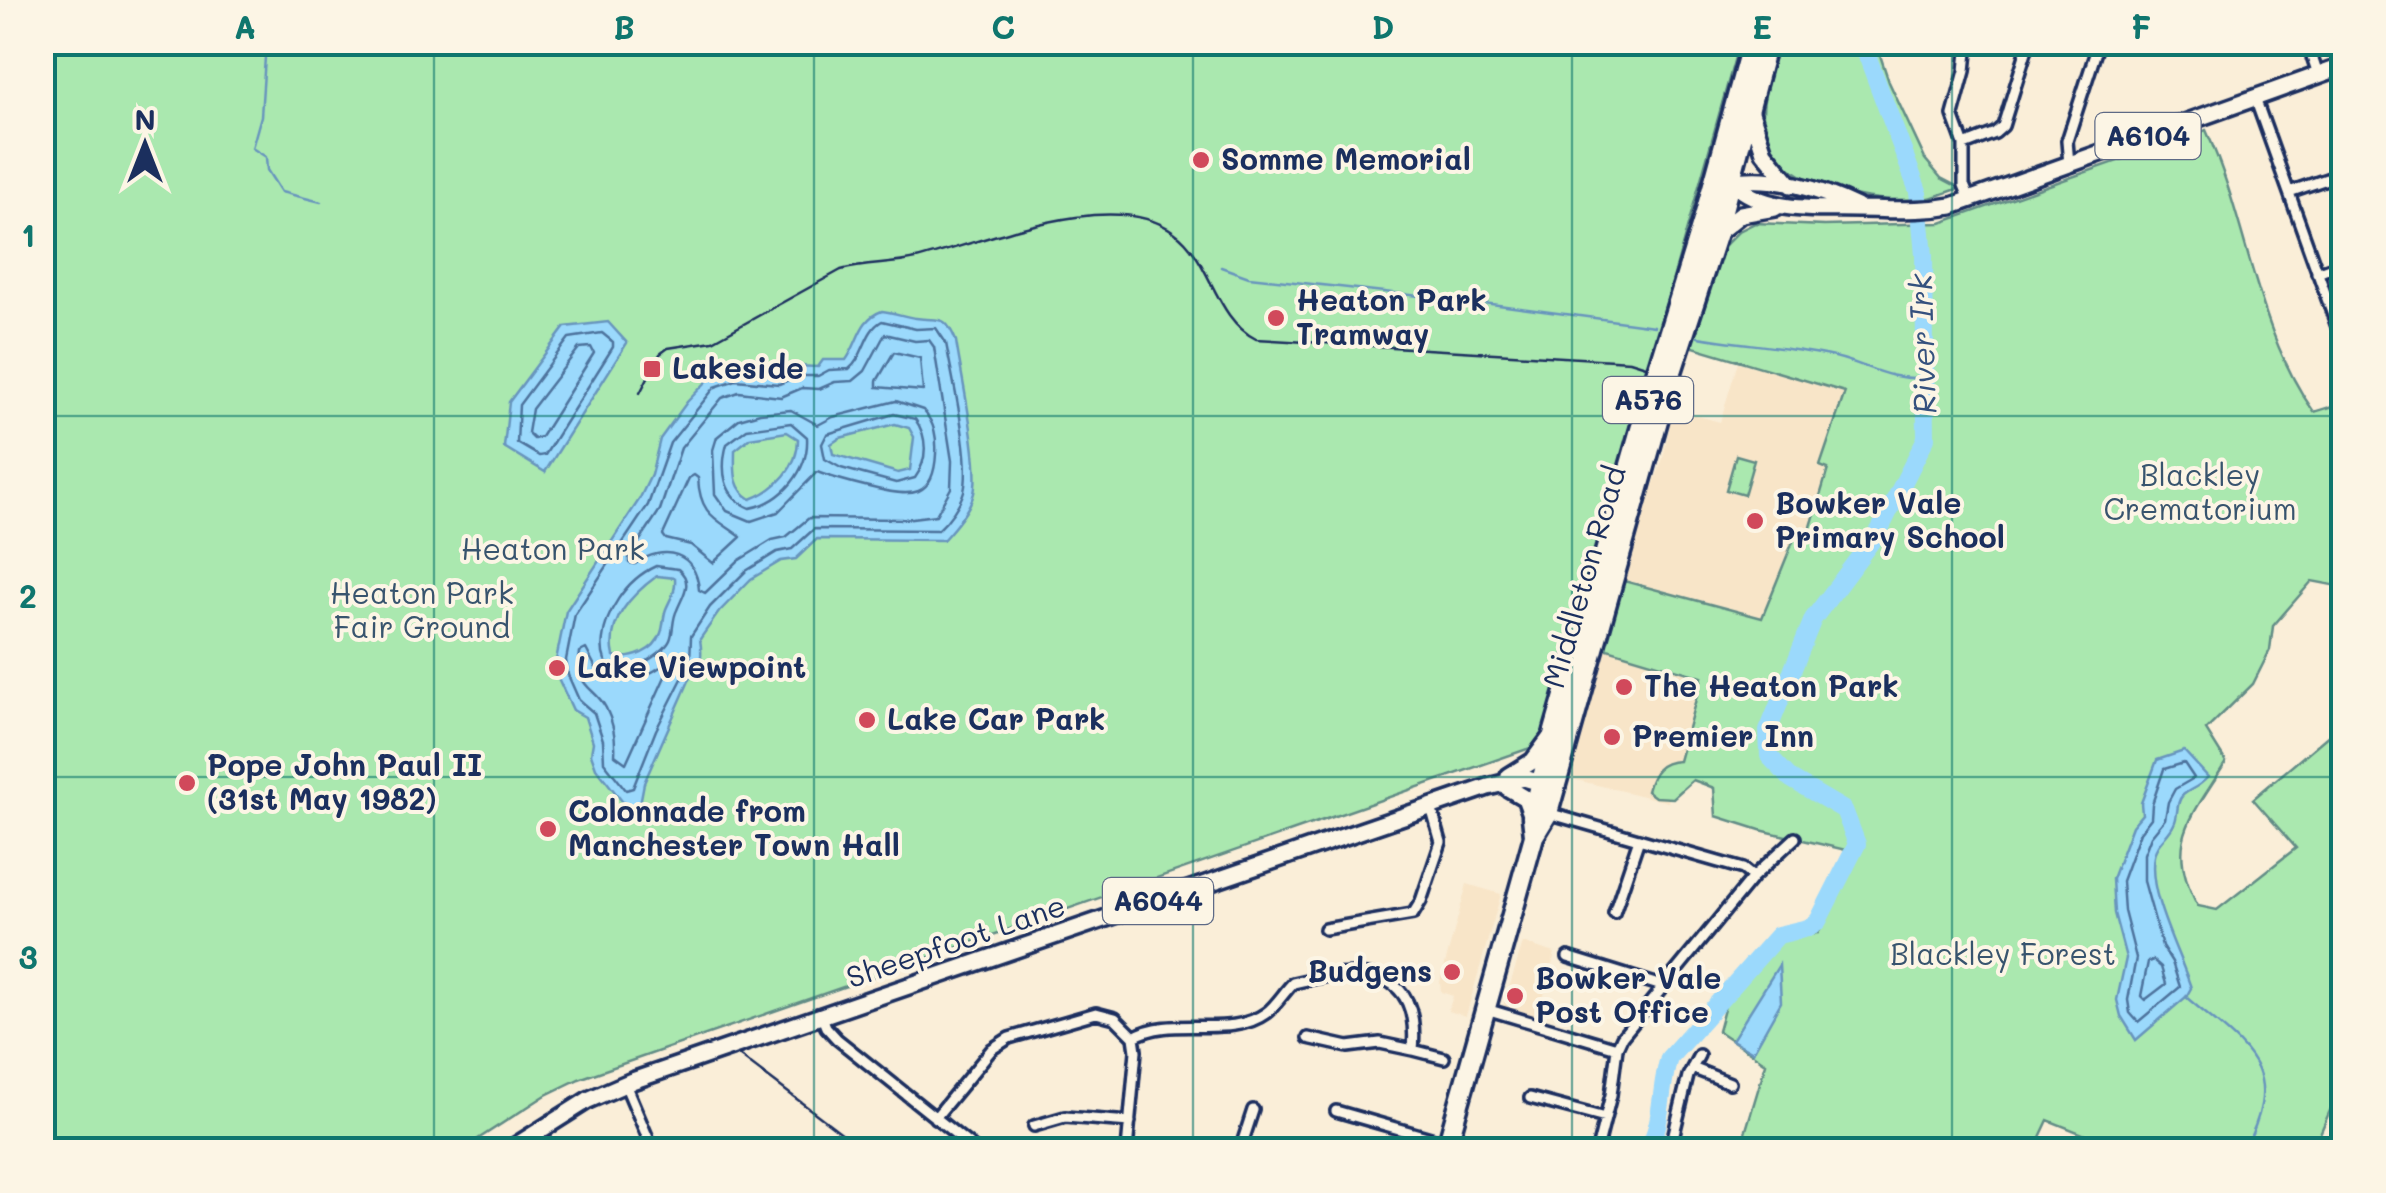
<svg xmlns="http://www.w3.org/2000/svg" width="2386" height="1193" font-family="Mali,sans-serif">
  <rect width="100%" height="100%" fill="#faeed8"/>
  <filter id="ink" filterUnits="userSpaceOnUse"><feTurbulence type="fractalNoise" baseFrequency=".01" numOctaves="2"/><feDisplacementMap in="SourceGraphic" scale="20" xChannelSelector="R" yChannelSelector="G"/><feConvolveMatrix kernelMatrix="1 2 1 2 8 2 1 2 1" color-interpolation-filters="sRGB"/></filter>
  <g filter="url(#ink)">
    <path fill="#f8e5c8" d="M1738,362l168,46 -47,146 -64,-20 -58,147 -34,-3 -35,124 -100,-24 77,-270 18,-50 10,-49 47,13z
      M1467,884l34,10 -35,122 -18,-5 5,-15 -12,-4 -1,-10z
      M1523,943l32,10 -17,65 -35,-11z"/>
    <path fill="#aae8af" stroke="#628c86" stroke-width="2.5" d="M42,43h1697l-186,665 -17,38 -957,333 -33,16 -85,55h-418z
      M1779,43h97l13,39 36,77 16,19 19,10c-17,6 -35,13 -53,13 -48,0 -134,-18 -143,-74 -5,-28 8,-58 15,-84z
      M2206,130c42,92 49,199 108,282l29,-9v184l-31,-6 -39,45 -3,24 -17,34 -47,46 20,32c-34,55 -63,80 -28,144l19,4 79,-62 -43,-49 90,-76v367l-5,2 -25,58h-190l-75,-30 -14,30h-294l26,-87 -48,-32 8,-29 58,-66 34,-3 41,-80 -99,-23 -44,-14 -2,-28 -21,-8 -20,18 -18,-1 -8,-6c5,-19 12,-29 32,-30l23,-84 -98,-29 20,-67 138,37 34,-84 12,3 20,-68 -8,-3 25,-74 -155,-46 32,-98 17,-17 16,-8 69,3 117,-3z
      M1736,455l18,5 -10,35 -18,-5z"/>
    <path fill="#9bd9fc" stroke="#6895bd" stroke-width="2.5" fill-rule="evenodd" d="M882,311c12,1 23,6 34,7 24,4 29,-5 40,23 5,34 25,123 18,152 -4,17 -20,35 -31,47l-126,-1 -21,20 -15,2 -30,18 -32,33 -19,27c2,13 3,26 -8,35l-48,109 -5,26 -10,1 -33,-42 -5,-14 2,-12 -8,-25 -12,-7 -15,-32 -2,-18 10,-49 73,-111 12,-25 9,-36 27,-37 23,-24 24,-8 43,5 18,-9 23,1 5,-7h23c13,-18 13,-41 36,-49zM895,424l14,4 5,9 -4,33 -12,3 -65,-19 -2,-10 9,-6zM787,432l11,7c0,28 -21,50 -47,60 -19,-11 -16,-29 -16,-49l15,-12zM657,576l18,2c1,14 -4,19 -9,31 -3,8 -2,16 -5,24 -6,18 -30,28 -47,23 -8,-35 17,-61 43,-80z
      M608,322l19,21 -82,129 -41,-25 5,-45 56,-75z
      M2184,751l24,26c-11,12 -17,11 -25,18 -8,8 -4,20 -9,29 -5,12 -18,18 -20,32 -7,38 26,97 37,132l-5,9 -50,43 -15,-24 -4,-16 9,-42 -12,-45 -2,-34 20,-53 10,-12 -1,-11 16,-43z
      M1779,965l2,37 -28,50 -21,-12z"/>
    <g fill="none" stroke-linecap="round" stroke-linejoin="round">
      <path stroke="#4e739d" stroke-width="2.5" d="M882,321l34,8 20,-1 10,15c6,34 26,118 18,148 -4,14 -16,30 -26,39l-124,-1 -22,20 -15,3 -31,19 -36,36 -19,29 -1,27 -34,67 -23,58 -7,2 -22,-28 -1,-22 -9,-27 -15,-13 -11,-25 -2,-15 9,-46 73,-109 22,-62 45,-56 21,-7 43,4 19,-8h20l11,-6 20,-1c16,-13 15,-38 33,-48z
        M602,333l11,9v5l-68,108 -6,1 -22,-13 2,-38 50,-67z
        M885,334l30,7 14,-1 5,7 18,114 -1,27 -15,27 -32,4 -95,-1 -23,19 -14,3 -34,21 -33,32 -6,-3c-3,-38 -35,-47 -64,-26l-6,-1v-6l31,-47 21,-62 41,-50 17,-6 42,5 21,-9 17,1 16,-7 18,-1 12,-10z
        M579,348l12,-1 3,6 -53,84 -7,2 -6,-6 4,-24z
        M894,352l26,6 3,33 -46,-4v-6z
        M896,401l27,9c12,14 14,27 13,44 -2,44 -25,43 -59,35 -21,-5 -41,-10 -60,-17l-39,40 -27,9 -24,-10 -12,-17 -2,-44 4,-13 22,-18 21,-6 31,-3 27,15 15,-8z
        M894,414l21,5c13,18 13,41 0,59l-19,5 -55,-15 -16,-9 -3,-15 5,-10z
        M791,423l16,14c2,33 -24,65 -57,71 -27,-11 -30,-38 -23,-64l20,-15z
        M694,475l4,3c2,38 18,40 43,59l-28,26 -22,-18 -25,-6 -3,-4 26,-57z
        M656,566l22,3c16,13 5,26 -1,41 -5,9 -3,21 -7,30 -4,9 -15,16 -23,21 -66,41 -55,-66 9,-95z
        M586,649l12,23c23,16 43,8 64,-6l6,4 -42,93 -11,-8c1,-16 -2,-33 -9,-47 -12,-23 -31,-18 -26,-56z
        M2184,763l10,15 -19,11 -7,13 -3,17 -14,17 -7,18v27l18,65 10,16 8,25 -42,35 -8,-9 -2,-13 8,-42 -12,-47 -2,-30 18,-49 11,-14 1,-14 12,-35z
        M2153,960l8,7 5,17 -21,16 -4,-4 7,-34z"/>
      <path stroke="#6895bd" stroke-width="2.5" d="M266,42l-5,74 -9,32 14,9 1,13 14,22 40,10
        M1221,267l28,10 242,27 163,22
        M1698,337c43,7 85,10 127,18 38,6 59,26 100,23
        M2186,997c60,52 102,70 58,153"/>
      <path stroke="#9bd9fc" stroke-width="18" d="M1647,1150c17,-26 12,-62 22,-92l109,-123 30,-7 10,-7 39,-77 -13,-34 -53,-31 -22,-23 -1,-25 45,-112 66,-88 47,-93 -2,-183 -6,-64 -56,-149"/>
      <g stroke="#1b2f5e" stroke-width="16">
        <path id="street" d="M1968,42l-3,29 -12,44 11,30v40l6,15
          M2312,57l6,18
          M2255,98l89,248
          M1964,145l31,-12 8,-7 26,-84
          M2069,164l-2,-23 32,-99
          M2289,192l55,-19
          M2317,273l27,-10
          M1548,813l195,56 10,8
          M1614,913l25,-74
          M1325,929l88,-15 8,-13 20,-59 -10,-35
          M1568,957l94,29
          M1486,1009l131,39
          M822,1017l4,10 11,12 139,111
          M1134,1037c39,-23 95,3 132,-24 10,-7 18,-21 27,-30 64,-15 128,-21 120,67l-33,-7 -32,4 -40,-9
          M1413,1050l31,8
          M1692,1068l38,15
          M625,1084l28,66
          M1530,1098l75,20
          M1336,1111l112,32
          M935,1118l57,-69 17,-11 87,-25 19,5 19,19
          M1034,1126l31,-9 65,5
          M773,1150l2,-2
          M1127,1150l9,-99 -2,-14
          M1240,1150l13,-40
          M1597,1150l14,-55 6,-47 5,-11 131,-160 42,-39
          M1670,1150l18,-74 11,-21"/>
      </g>
      <g stroke="#1b2f5e" stroke-width="22">
        <path id="primary" d="M1749,106l15,46 27,33
          M1731,182c36,32 83,26 127,27 33,0 61,3 94,-3l392,-140
          M1731,182c41,-8 89,7 126,25
          M1717,233l24,-19 34,-6
          M1509,776l24,-15 17,-23
          M1508,788l17,10 7,19
          M509,1150l79,-50 44,-19 856,-294 36,-9 17,5"/>
      </g>
      <g stroke="#1b2f5e" stroke-width="25">
        <path id="highway" d="M1534,835l-2,-18 22,-86 101,-354 49,-160 48,-175
          M1446,1150l88,-314 14,-23 121,-432 48,-148 50,-191"/>
      </g>
      <use href="#street" stroke="#fcf5e5" stroke-width="9"/>
      <use href="#primary" stroke="#fcf5e5" stroke-width="15"/>
      <use href="#highway" stroke="#fcf5e5" stroke-width="18"/>
      <path stroke="#1b2f5e" stroke-width="2.5" d="M640,393l20,-39 8,-6 45,-7 128,-71c24,-7 50,-5 75,-11 66,-16 196,-73 258,-27 37,26 40,86 82,107l374,22 16,5
        M740,1056l124,94"/>
    </g>
  </g>
  <path fill="none" stroke="#0f766e" stroke-width="2.5" stroke-opacity="0.55" d="M434,42v1108M814,42v1108M1193,42v1108M1572,42v1108M1952,42v1108M42,416h2302M42,777h2302"/>
  <g fill="#d1495b" stroke="#fcf5e5" stroke-width="4">
    <circle cx="1201" cy="160" r="10"/>
    <circle cx="1276" cy="318" r="10"/>
    <rect x="642" y="359" width="20" height="20" rx="5"/>
    <circle cx="1755" cy="521" r="10"/>
    <circle cx="557" cy="668" r="10"/>
    <circle cx="1624" cy="687" r="10"/>
    <circle cx="867" cy="720" r="10"/>
    <circle cx="1612" cy="737" r="10"/>
    <circle cx="187" cy="783" r="10"/>
    <circle cx="548" cy="829" r="10"/>
    <circle cx="1452" cy="972" r="10"/>
    <circle cx="1515" cy="996" r="10"/>
  </g>
  <g text-anchor="middle" stroke-width="8" stroke-linejoin="round" paint-order="stroke">
    <g fill="#fcf5e5" stroke="#5e6a86" stroke-width="2.5">
      <rect x="2095.5" y="113" width="105" height="46" rx="8"/>
      <rect x="1603" y="377" width="90" height="46" rx="8"/>
      <rect x="1103" y="878" width="110" height="46" rx="8"/>
    </g>
    <g font-size="28" font-weight="bold" fill="#1b2f5e">
      <text x="2148" y="146">A6104</text>
      <text x="1648" y="410">A576</text>
      <text x="1158" y="911">A6044</text>
    </g>
    <g font-size="30" font-weight="bold" fill="#1b2f5e" stroke="#fcf5e5" text-anchor="start">
      <text x="1221" y="170">Somme Memorial</text>
      <text x="1296" y="311">Heaton Park<tspan x="1296" dy="34">Tramway</tspan></text>
      <text x="672" y="379">Lakeside</text>
      <text x="1775" y="514">Bowker Vale<tspan x="1775" dy="34">Primary School</tspan></text>
      <text x="577" y="678">Lake Viewpoint</text>
      <text x="1644" y="697">The Heaton Park</text>
      <text x="887" y="730">Lake Car Park</text>
      <text x="1632" y="747">Premier Inn</text>
      <text x="207" y="776">Pope John Paul II<tspan x="207" dy="34">(31st May 1982)</tspan></text>
      <text x="568" y="822">Colonnade from<tspan x="568" dy="34">Manchester Town Hall</tspan></text>
      <text x="1432" y="982" text-anchor="end">Budgens</text>
      <text x="1535" y="989">Bowker Vale<tspan x="1535" dy="34">Post Office</tspan></text>
    </g>
    <g font-size="30" fill="#38546e" stroke="#fcf5e5">
      <text x="2200" y="486">Blackley<tspan x="2200" dy="34">Crematorium</tspan></text>
      <text x="553" y="560">Heaton Park</text>
      <text x="422" y="604">Heaton Park<tspan x="422" dy="34">Fair Ground</tspan></text>
      <text x="2003" y="965">Blackley Forest</text>
    </g>
    <g font-size="30" fill="#1b2f5e" stroke="#fcf5e5">
      <text transform="translate(1585 577) rotate(-74)" y="10">Middleton Road</text>
      <text transform="translate(956 942) rotate(-19)" y="10">Sheepfoot Lane</text>
    </g>
    <g font-size="32" font-style="italic" fill="#35517e" stroke="#fcf5e5">
      <text transform="translate(1923 344) rotate(-92)" y="11">River Irk</text>
    </g>
  </g>
  <rect width="2386" height="1193" fill="none" stroke="#fcf5e5" stroke-width="110"/>
  <g transform="translate(145 145)" stroke="#fcf5e5" stroke-width="8" paint-order="stroke">
  <path d="M0-8L18 38L0 25L-18 38Z" fill="#1b2f5e"/>
  <text y="-15" font-size="28" font-weight="bold" text-anchor="middle" fill="#1b2f5e">N</text>
  </g>
  <rect x="55" y="55" width="2276" height="1083" fill="none" stroke="#0f766e" stroke-width="4"/>
  <g font-size="32" text-anchor="middle" font-weight="bold" fill="#0f766e">
    <text x="245" y="39">A</text>
    <text x="624" y="39">B</text>
    <text x="1003" y="39">C</text>
    <text x="1383" y="39">D</text>
    <text x="1762" y="39">E</text>
    <text x="2141" y="39">F</text>
    <text x="28" y="247">1</text>
    <text x="28" y="608">2</text>
    <text x="28" y="969">3</text>
  </g>
</svg>
